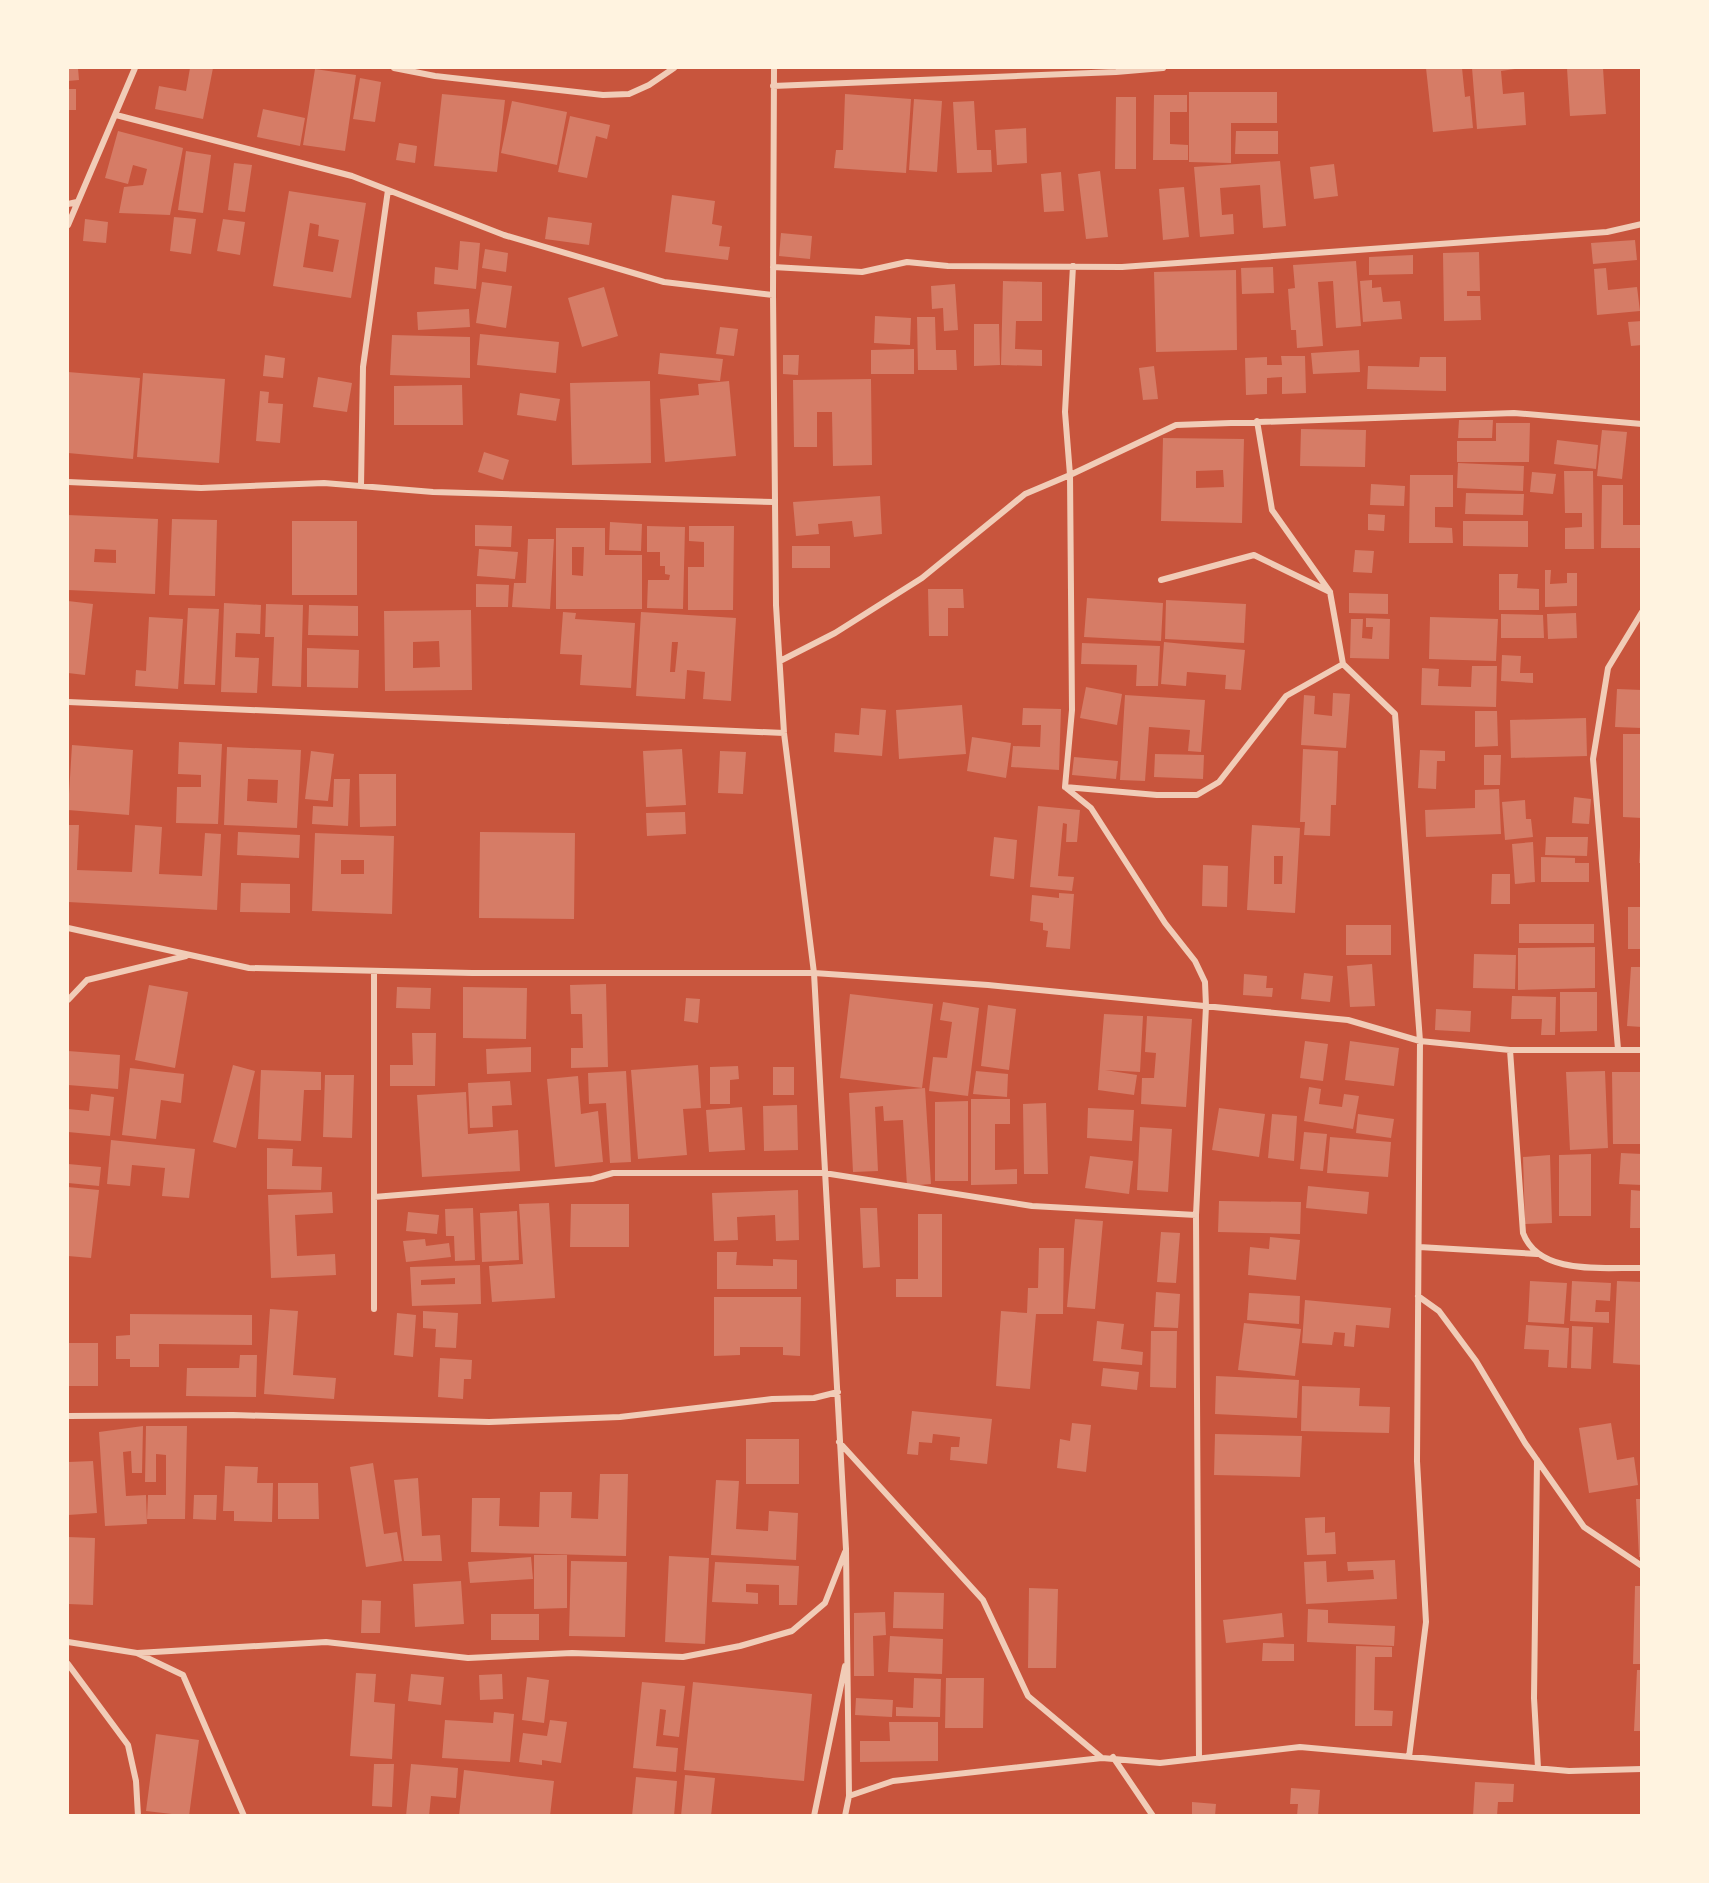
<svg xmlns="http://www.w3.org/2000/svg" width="1709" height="1883" font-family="'Exo 2',sans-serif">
  <rect width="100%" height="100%" fill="#c8553d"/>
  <path fill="#d67c66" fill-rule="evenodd" d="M68,68h10l1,12 -11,1z
    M190,68h23l-10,51 -48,-10 4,-23 27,5z
    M1426,68h36l3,29 5,-1 3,32 -40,4z
    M1472,68h50l-21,3 2,23 21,-2 2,33 -49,4z
    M1567,68h36l3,46 -36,2z
    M315,69l41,6 -11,76 -42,-6z
    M360,78l21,4 -6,40 -22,-3z
    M68,89h8v21h-8z
    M1189,92h88v31h-46v40l-42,-1z
    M442,94l63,6 -8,72 -63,-6z
    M845,94l66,5 -5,74 -72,-5 2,-18h7z
    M1154,95h33v17h-17v32l18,1v15h-35z
    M1116,97h20v72h-21z
    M914,99l28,2 -5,71 -28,-2z
    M512,101l55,11 -10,53 -56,-12z
    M974,101l3,49h14l1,22 -35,1 -4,-71z
    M263,109l42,9 -5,28 -43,-9z
    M570,116l40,9 -3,14 -11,-3 -9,42 -29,-6z
    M1026,128l1,35 -30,2 -2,-35z
    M118,131l65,17 -13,67 -51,-2 5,-26 19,-2 4,-16 -14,-4 -5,19 -23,-6z
    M1236,131h42v23h-43z
    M399,143l18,3 -2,17 -19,-3z
    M186,151l25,4 -8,58 -25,-3z
    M1280,161l6,65 -23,2 -3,-43 -40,3 2,27 11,-1 1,20 -34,3 -6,-70z
    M234,163l18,2 -7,47 -17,-2z
    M1334,164l4,32 -24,3 -4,-32z
    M1100,171l8,66 -22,2 -8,-65z
    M1061,172l3,39 -20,1 -3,-38z
    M1184,187l5,50 -26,3 -4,-51z
    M289,191l77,12 -15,95 -78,-12zM310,223l9,2 -1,11 21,4 -6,32 -30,-5z
    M672,195l43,6 -3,23 10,2 -3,20 11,1 -2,13 -63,-8z
    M174,217l22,2 -5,35 -21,-3z
    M548,217l44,6 -3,22 -44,-6z
    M85,219l23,3 -2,21 -23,-2z
    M223,219l22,3 -5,33 -23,-4z
    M781,233l31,3 -2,23 -31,-3z
    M1635,240l2,20 -44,4 -2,-21z
    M460,241l20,2 -4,46 -42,-5 1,-17 23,3z
    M485,249l23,4 -2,19 -24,-4z
    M1479,252l1,39h-13v5h13l1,24 -37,1 -1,-68z
    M1413,255v19l-44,1v-18z
    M1356,261l5,65 -25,2 -3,-47 -15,1 5,64 -26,2 -1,-18h-5l-3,-41 7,-1 -2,-23z
    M1273,267l1,26 -32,1 -1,-26z
    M1606,268l2,22 29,-3 3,24 -43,4 -3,-46z
    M1236,270l1,80 -81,2 -2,-80z
    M1372,280v8l9,-1 2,15 17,-1 2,18 -39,3 -3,-41z
    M1003,281l39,1v39h-26l-1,28 27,1v16l-41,-1z
    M482,282l30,4 -6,42 -30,-5z
    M955,284l3,46 -14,1 -1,-23 -11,1 -1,-23z
    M604,287l14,49 -36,11 -14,-49z
    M469,309l1,18 -52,3 -1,-18z
    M875,316l36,2 -1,27 -36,-2z
    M917,317h18l1,33h20l1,20h-39z
    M1642,321v24l-11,1 -3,-24z
    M974,324h25l1,41 -26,1z
    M720,327l18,2 -4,27 -18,-2z
    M480,334l79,8 -3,31 -79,-8z
    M392,335l78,2v41l-80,-3z
    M914,349v25h-43v-24z
    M1359,350l1,22 -47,2 -2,-21z
    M660,353l63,6 -3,22 -62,-7z
    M265,355l20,3 -2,20 -20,-2z
    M783,355h16l-1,20 -15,-1z
    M1281,356h24l1,37 -24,1v-17l-15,1v16l-21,1 -1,-37 22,-1v8h15z
    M1420,357h26v34l-79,-2 1,-23 51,1z
    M1154,366l4,33 -15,1 -4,-32z
    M68,372l72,6 -7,81 -65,-6z
    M143,373l82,6 -6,84 -82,-6z
    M318,377l34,6 -5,29 -34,-5z
    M871,379l1,86 -39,1 -1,-54h-15v35h-23l-1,-67z
    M650,381l1,82 -79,2 -2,-82z
    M729,381l7,75 -71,6 -5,-63 39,-4 -1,-11z
    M462,385l1,40h-69v-39z
    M260,391l9,1 -1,11 15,1 -3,39 -24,-2z
    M520,393l40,6 -4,22 -39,-6z
    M1459,420h34l-1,18h-34z
    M1496,423h34l-1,39h-72v-21h39z
    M1301,429l65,1 -1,37 -65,-1z
    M1602,430l25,2 -5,47 -25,-3z
    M1163,438l81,1 -2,84 -81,-2zM1223,470l1,17 -28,1v-17z
    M1557,440l41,5 -2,24 -42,-5z
    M484,452l25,8 -6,20 -25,-8z
    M1458,463l66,3 -1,25 -66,-3z
    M1564,471h29l1,78h-29v-21l17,-1v-14h-17z
    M1532,472l24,2 -3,20 -23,-2z
    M1410,475h43v32h-18v20l17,1 1,15h-44z
    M1371,484l34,2 -1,20 -34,-1z
    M1602,485h21v40h19v23h-41z
    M1466,493l58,1 -1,21 -58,-1z
    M880,496l2,38 -28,3 -2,-16 -34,3 1,10 -23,2 -3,-34z
    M1368,514l17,1 -1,16 -16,-1z
    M68,515l90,4 -3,75 -87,-4zM95,549l21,1v13l-22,-1z
    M172,519l45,1 -2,76 -46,-1z
    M292,521h65v74h-65z
    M1463,521h65v26l-65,-1z
    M610,522l32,2 -1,27 -32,-1z
    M475,525l37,1 -1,21 -36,-1z
    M647,526l38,1 -2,82 -36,-1 1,-28h21l1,-5 -5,-1v-8h-5v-14h-13z
    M689,526h45l-1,84h-45v-43h16v-25l-15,-1z
    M556,528h49v27h37v54h-86zM572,547h12l-1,29 -11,-1z
    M528,539h26l-4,70 -38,-2 2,-24h12z
    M792,546h38v22h-38z
    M479,549l39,3 -3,27 -38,-3z
    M1355,550l19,1 -2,22 -19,-1z
    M1545,570h6l-1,14 17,-1v-10h10v33l-32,1z
    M1499,574h19l-1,14 22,1v21h-40z
    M476,584l33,1 -1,22h-32z
    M928,589h35l1,19h-16v28h-19z
    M1349,593l39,1v20l-39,-1z
    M1087,598l76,5 -2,38 -77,-4z
    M1166,600l80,4 -2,39 -79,-4z
    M68,601l25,3 -8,71 -17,-2z
    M224,603l37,2 -1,29 -24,-1 -1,24 24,1 -2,35 -36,-1z
    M266,604l37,1 -2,82 -29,-1 2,-49h-9z
    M309,605l49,1v30l-50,-1z
    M188,608l31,1 -4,76 -31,-1z
    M471,610l1,80 -87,1 -1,-80zM439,641l1,26 -27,1v-26z
    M563,612l13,1 -1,6 60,4 -4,65 -51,-3 2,-30 -22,-1z
    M641,612l95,6 -5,83 -28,-2 2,-27 -18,-2 -2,29 -49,-3zM672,642h6l-3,30h-5z
    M1576,613l1,25 -29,1 -1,-25z
    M1501,614l42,1 1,23h-43z
    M149,617l34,2 -5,70 -43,-3 1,-16 10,1z
    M1430,617l68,2 -2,42 -67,-2z
    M1366,618l24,1 -1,40 -39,-1 1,-39h12l-1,19 10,1 1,-12h-7z
    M1164,642l81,8 -4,40 -16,-1 1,-14 -39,-3 -1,14 -25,-2z
    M1082,643l78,3 -2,40h-22l1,-21 -56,-1z
    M307,648l52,2 -1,38 -51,-1z
    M1502,655l19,1 -1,17h13v10l-32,-2z
    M1472,666h25l-1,41 -75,-2 1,-37 17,1 -1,17 33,1z
    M1086,687l36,7 -5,31 -37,-7z
    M1617,689l25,1v38l-27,-1z
    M1333,693l17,1 -4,54 -45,-3 3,-50 11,1 -1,18 18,2z
    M1125,695l80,5 -4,52 -13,-1 2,-21 -41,-3 -4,54 -25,-1z
    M962,705l4,49 -67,5 -3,-49z
    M861,708l25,2 -4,46 -48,-4 1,-19 24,2z
    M1023,708l38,1 -2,61 -48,-3 2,-21 27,1 1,-22h-19z
    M1475,711h22l1,35 -23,1z
    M1586,718l1,38 -76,2 -1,-38z
    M1623,734h19v84l-19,-1z
    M972,737l39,6 -5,35 -39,-7z
    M179,742l43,2 -4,80 -42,-1 1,-36h24v-12l-23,-1z
    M72,745l61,5 -4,65 -61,-5z
    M227,747l74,3 -4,78 -73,-3zM248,779l30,1 -1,23 -30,-2z
    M682,749l4,56 -40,2 -3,-56z
    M1303,749l35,2 -2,54h-5l-1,31 -26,-1 1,-13h-5z
    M1420,750l25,1v10h-8l-1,28 -18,-1z
    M311,751l23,3 -6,47 -23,-2z
    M720,751l26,1 -3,42 -25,-1z
    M1155,754l49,1 -1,24 -49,-2z
    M1484,755h17l-1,30h-16z
    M1074,757l44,4 -2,18 -44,-4z
    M359,774h37v52l-36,1z
    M334,779h16l-2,47 -36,-2 1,-18 20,1z
    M1499,789l2,45 -75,3 -1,-27 50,-2v-18z
    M1574,797l17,2 -2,25 -17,-1z
    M1525,800l1,19h5l2,18 -28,3 -3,-38z
    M1038,806l42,4 -3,32h-11l1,-18 -4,-1 -5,53 16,1 -2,14 -42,-4z
    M685,812l1,22 -39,2 -1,-23z
    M68,825h11l-2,45 55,2 3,-47 27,2 -3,47 43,2 3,-43 16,1 -4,76 -149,-8z
    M1252,825l48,3 -5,85 -48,-3zM1274,856h9l-1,28h-8z
    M238,832l62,3 -1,23 -62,-3z
    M480,832l95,1 -1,86 -95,-1z
    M315,833l79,3 -2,78 -80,-3zM341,860h23v14h-23z
    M994,837l23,3 -3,39 -24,-3z
    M1546,837h42l-1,19 -42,-1z
    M1533,842l2,40 -20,2 -3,-40z
    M1640,847h2v16h-3z
    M1541,857l34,1v5h14v19h-48z
    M1203,865l25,1 -1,41 -25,-1z
    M1492,874h18v30h-19z
    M241,883l49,1v29l-50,-1z
    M1059,893l15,1 -4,55 -24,-2 2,-16 -5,-1v-7l-13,-2 2,-26 27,3z
    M1628,907h14v42h-14z
    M1519,924h75v19h-75z
    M1346,925h45v30h-45z
    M1595,947v41l-77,2v-42z
    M1474,954l42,1 -1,34 -42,-1z
    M1372,964l3,42 -25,1 -3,-41z
    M1631,967h11v60l-15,-1z
    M1304,973l29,3 -3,26 -29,-3z
    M1244,974l23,2 -1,12h7l-1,9 -29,-2z
    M606,984l2,83 -37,1v-20h12l-1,-34h-11l-1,-29z
    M149,985l39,7 -13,76 -40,-8z
    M397,987l34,1 -1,21 -34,-1z
    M463,987l64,1 -1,51 -63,-1z
    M1560,992h37v39l-37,1z
    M850,994l83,10 -11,84 -82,-10z
    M1512,996l44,1 -1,38h-14l1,-16h-31z
    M686,998l14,1 -2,24 -14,-2z
    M943,1002l36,6 -11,88 -39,-5 4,-34 14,1 5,-36 -12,-2z
    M988,1005l28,4 -7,61 -28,-4z
    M1436,1009l35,2 -1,21 -35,-2z
    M1104,1014l39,2 -3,56 -35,-2 32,5 -3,20 -36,-5z
    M1147,1016l45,3 -6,88 -45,-3 1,-26h12l2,-25 -11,-1z
    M412,1033h24l-1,53h-45v-21h23z
    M1305,1041l23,3 -5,37 -23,-3z
    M1350,1041l49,7 -5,38 -49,-6z
    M531,1047v25l-44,2 -1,-25z
    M68,1051l52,4 -2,34 -50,-4z
    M233,1065l22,6 -19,77 -23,-6z
    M698,1065l3,43 -18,1 4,46 -49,4 -7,-89z
    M738,1066l1,13 -9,1v24h-20v-37z
    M773,1067h21v28h-21z
    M130,1068l54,6 -3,29 -20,-3 -5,39 -34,-4z
    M261,1070l60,2v18h-17l-3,51 -43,-2z
    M626,1071l5,91 -21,1 -4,-60 -17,1 -1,-31z
    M976,1071l32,3 -1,23 -34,-3z
    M1605,1071l3,77 -38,2 -4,-78z
    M1612,1072h30v72h-29z
    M325,1075h29l-2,63 -29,-1z
    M578,1076l3,38 17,-3 5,51 -48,5 -8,-88z
    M510,1081l2,24 -20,1 1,21 -23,1 -2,-45z
    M1309,1087l12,2 -2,15 23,3 2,-13 15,2 -6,33 -49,-8z
    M925,1088l6,96 -24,2 -4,-66 -19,1 -1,-15 -8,1 3,64 -25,1 -4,-79z
    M466,1092l2,42 50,-4 2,41 -98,6 -5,-82z
    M91,1094l23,3 -4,39 -42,-4v-23l21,2z
    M971,1099h39v25h-15v46l22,-1v15l-46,1z
    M968,1101v80h-33v-79z
    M1046,1103l2,71h-24l-1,-70z
    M797,1105l1,45 -34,1 -1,-45z
    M742,1107l3,43 -36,2 -3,-42z
    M1088,1108l46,2 -2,31 -45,-3z
    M1219,1108l46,6 -6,43 -47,-7z
    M1272,1114l25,2 -3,45 -26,-3z
    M1358,1114l36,5 -3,19 -35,-5z
    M1140,1127l32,2 -4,63 -31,-2z
    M1304,1132l23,2 -4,37 -23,-2z
    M1330,1137l61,5 -3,35 -61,-4z
    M111,1140l84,9 -6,49 -27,-2 3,-28 -33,-3 -2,21 -23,-2z
    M267,1148l26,1 -1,17 30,1 -1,23 -54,-1z
    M1621,1153l21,1v31l-23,-1z
    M1591,1154v62h-32v-61z
    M1550,1155l2,68 -27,1 -2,-67z
    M1090,1156l43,5 -4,33 -44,-6z
    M68,1164l33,3 -2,19 -31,-3z
    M1308,1186l61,6 -2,22 -61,-6z
    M68,1187l31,3 -8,68 -23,-2z
    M798,1190l1,50 -23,1 -1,-26 -38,2 1,23 -24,1 -2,-48z
    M1631,1190l11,1v37h-12z
    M332,1192l1,21 -38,2 2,41 38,-2 1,21 -65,3 -3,-83z
    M1219,1201l82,1 -1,32 -82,-2z
    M549,1203l6,95 -63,4 -3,-36 34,-2 -4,-60z
    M571,1204h58v43h-59z
    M473,1208l2,52 -20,1 -1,-25h-8l-1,-27z
    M860,1208h17l3,59 -17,1z
    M517,1211l2,49 -37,2 -2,-49z
    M408,1212l31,3 -2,19 -31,-3z
    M918,1214h24v83h-46v-18h22z
    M1075,1219l28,2 -8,88 -28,-2z
    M1161,1232l19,1 -4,50 -19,-1z
    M1270,1237l30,3 -4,40 -48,-5 2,-28 19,2z
    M425,1239l1,7 23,-3 2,14 -45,5 -3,-21z
    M1039,1248h25l-1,66h-27l-6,75 -34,-3 5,-75 26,2 1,-25h10z
    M717,1252h20l-1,13 37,1v-7l24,1v29h-80z
    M480,1265l1,39 -69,2 -2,-39zM455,1278v6l-34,1v-5z
    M1530,1281l37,2 -3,41 -36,-2z
    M1572,1281l39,2 -1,18 -14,-1 -1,12h14v11l-39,-2z
    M1617,1281l25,1v83l-29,-2z
    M1156,1292l24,2 -2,34 -24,-1z
    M1249,1293l51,3 -1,28 -52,-4z
    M714,1297h87l-1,59 -17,-1v-8h-43v8l-26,1z
    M1305,1300l86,8 -2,20 -33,-3 -2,22 -10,-1 1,-13 -11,-1 -2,13 -30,-2z
    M270,1309l28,2 -5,64 43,3 -2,21 -70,-5z
    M423,1311l35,2 -2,35 -21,-1 1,-18 -13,-1z
    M397,1313l19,2 -3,42 -19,-2z
    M130,1314l122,1v30l-93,-1v23h-29v-8h-14v-23l14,-1z
    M1097,1321l27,3 -3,25 22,3 -1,13 -49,-4z
    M1244,1323l57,6 -6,47 -57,-6z
    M1526,1325l43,3 -2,40 -19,-1 1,-17 -25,-1z
    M1572,1326l21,1 -2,42 -20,-1z
    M1151,1331h26l-1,57 -26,-1z
    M68,1343h30v43h-30z
    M240,1355h17l-1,42 -70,-1 1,-28h52z
    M440,1358l32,2 -1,19h-7l-1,20 -25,-2z
    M1103,1368l36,4 -2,18 -36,-4z
    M1216,1376l83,4 -2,38 -82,-4z
    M1302,1386l58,2 -1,18 31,1 -1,26 -88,-2z
    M912,1411l80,8 -5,45 -37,-4 1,-13h8l1,-10 -27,-3 -1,9 -13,-1 -1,13 -11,-1z
    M1072,1423l19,2 -5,47 -29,-4 3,-29 10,2z
    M1611,1423l6,37 17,-3 4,28 -49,8 -10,-65z
    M143,1426l-1,47h-10l-1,-22 -8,1 3,44 20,-1 1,29 -42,2 -6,-94z
    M146,1426h41l-2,93h-38l1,-24h18v-40l-10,-1v28h-11z
    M1215,1434l87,2 -2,41 -86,-2z
    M746,1439h53v45h-53z
    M93,1461l4,52 -29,2v-53z
    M373,1463l11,71 13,-2 5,29 -36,6 -16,-100z
    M225,1466l33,1 -1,16h16l-1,39 -38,-1v-10h-11z
    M600,1474h28l-2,82 -155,-4 1,-54h28l-1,28 40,1 1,-35h32l-1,26 27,1z
    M418,1478l4,58 18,-1 2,26h-38l-10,-81z
    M716,1480l23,1 -3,48 32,2 1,-20 29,2 -2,47 -85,-5z
    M278,1483h40l1,36h-41z
    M194,1495h23l-1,25 -23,-1z
    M1636,1499h6v58h-3z
    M1325,1517v16l10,-1 1,22 -29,1 -2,-37z
    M68,1537l27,1 -2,67 -25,-1z
    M534,1555h33v53l-33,1z
    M669,1556l40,2 -4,86 -40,-2z
    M531,1557l2,22 -63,4 -2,-21z
    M1395,1560l2,39 -91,5 -2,-42 22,-1 1,21 47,-3 -1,-9 -25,1 -1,-9z
    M571,1561l56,1 -2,75 -56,-1z
    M715,1562l84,4 -2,39h-18v-20l-33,-1v8l12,1v11l-46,-2z
    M461,1581l3,43 -49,3 -2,-43z
    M1635,1586h7v78h-9z
    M1029,1588l29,1 -2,79h-28z
    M894,1592l50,1 -1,36 -50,-1z
    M362,1600l19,1 -1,32h-19z
    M1308,1609l20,1v13l67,3 -1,20 -87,-4z
    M885,1612l1,23 -13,1 1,40h-20v-63z
    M1282,1613l2,24 -58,6 -3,-23z
    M491,1614h48v26h-48z
    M890,1636l53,3 -1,35 -54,-2z
    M1263,1643l31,1v17h-32z
    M1356,1646l36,1v10h-17l-1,53 19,1 -1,15h-37z
    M1637,1670h5v61h-8z
    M356,1673l20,1 -2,28 21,2 -3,55 -42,-3z
    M411,1674l33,3 -3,28 -33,-4z
    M502,1674l1,25 -23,1 -1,-25z
    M527,1677l22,3 -5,43 -22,-3z
    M914,1678l27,1 -1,38 -44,-1v-9l17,1z
    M946,1678h38l-1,50h-38z
    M642,1682l43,4 -6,51 -16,-2 3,-25 -6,-1 -4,37 22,2 -2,24 -43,-4z
    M693,1682l119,12 -8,87 -120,-11z
    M856,1698l37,2 -1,17 -37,-2z
    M494,1712l20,2 -4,48 -68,-4 3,-38 48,3z
    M550,1720l17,2 -6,41 -19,-3v5l-23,-3 4,-29 24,3z
    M889,1722h49v39l-78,1v-21h30z
    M156,1734l43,6 -10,76 -43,-5z
    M374,1764h20l-2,43 -20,-1z
    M411,1764l47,4 -2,30 -25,-2 -2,20h-23z
    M464,1770l90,11 -4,35h-91z
    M685,1775l30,3 -4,38h-30z
    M636,1777l41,4 -3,35h-42z
    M1475,1782l39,2 -1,18h-15l-1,14h-24z
    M1291,1788l29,2 -2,26h-21l1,-12h-8z
    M1192,1802l24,2 -1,12h-23z"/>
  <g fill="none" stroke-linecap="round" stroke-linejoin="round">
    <path stroke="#f1ccb7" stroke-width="6" d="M394,68l41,8 168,19 26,-1 20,-9 25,-17
      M774,68l-1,227 3,310 8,128 30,240 32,576 3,247 -4,20
      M773,86l343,-14 47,-4
      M116,115l236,61 152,59 160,47 109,13
      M68,204l9,-2
      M68,225l67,-157
      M1073,266l-8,146 5,63 106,-50 338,-12 128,11
      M773,267l89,5 45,-10 41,4 174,1 485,-35 35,-8
      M1257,421l15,89 58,82 13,72 52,50 25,327 -3,420 9,161 -17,135
      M68,482l133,6 123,-5 109,9 341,10
      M361,486l2,-119 25,-177
      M1161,580l93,-25 76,37
      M780,661l55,-28 87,-55 103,-84 45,-19 2,235 -7,77 26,21 74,115 30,38 10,21 1,24 -10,209 3,543
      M68,702l716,31
      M1065,787l92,8h40l22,-13 67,-86 57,-32
      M68,928l181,40 223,5h342l174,12 360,35 72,21 90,9h132
      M374,971v338
      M68,1000l19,-20 99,-24
      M1618,1049l-25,-290 15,-91 34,-56
      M1510,1050l13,183c16,43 81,34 119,35
      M374,1197l218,-18 21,-6h211l208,33 164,9
      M1419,1247l118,7
      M1418,1296l21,15 37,50 49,82 59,84 58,39
      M68,1416l165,-1 256,7 131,-5 152,-18 42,-1 24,-6
      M839,1442l144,158 45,96 74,62
      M1537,1460l-3,238 4,70
      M68,1642l69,11 46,22 61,141
      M137,1653l189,-11 142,16 104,-5 111,4 57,-11 52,-15 33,-28 20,-51
      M68,1664l60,81 8,36 2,35
      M1113,1757l40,59
      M849,1796l44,-15 209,-23 58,5 140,-16 269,24 73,-2
      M814,1816l31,-150"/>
  </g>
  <rect width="1709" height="1883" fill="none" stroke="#fff3e0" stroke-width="138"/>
</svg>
